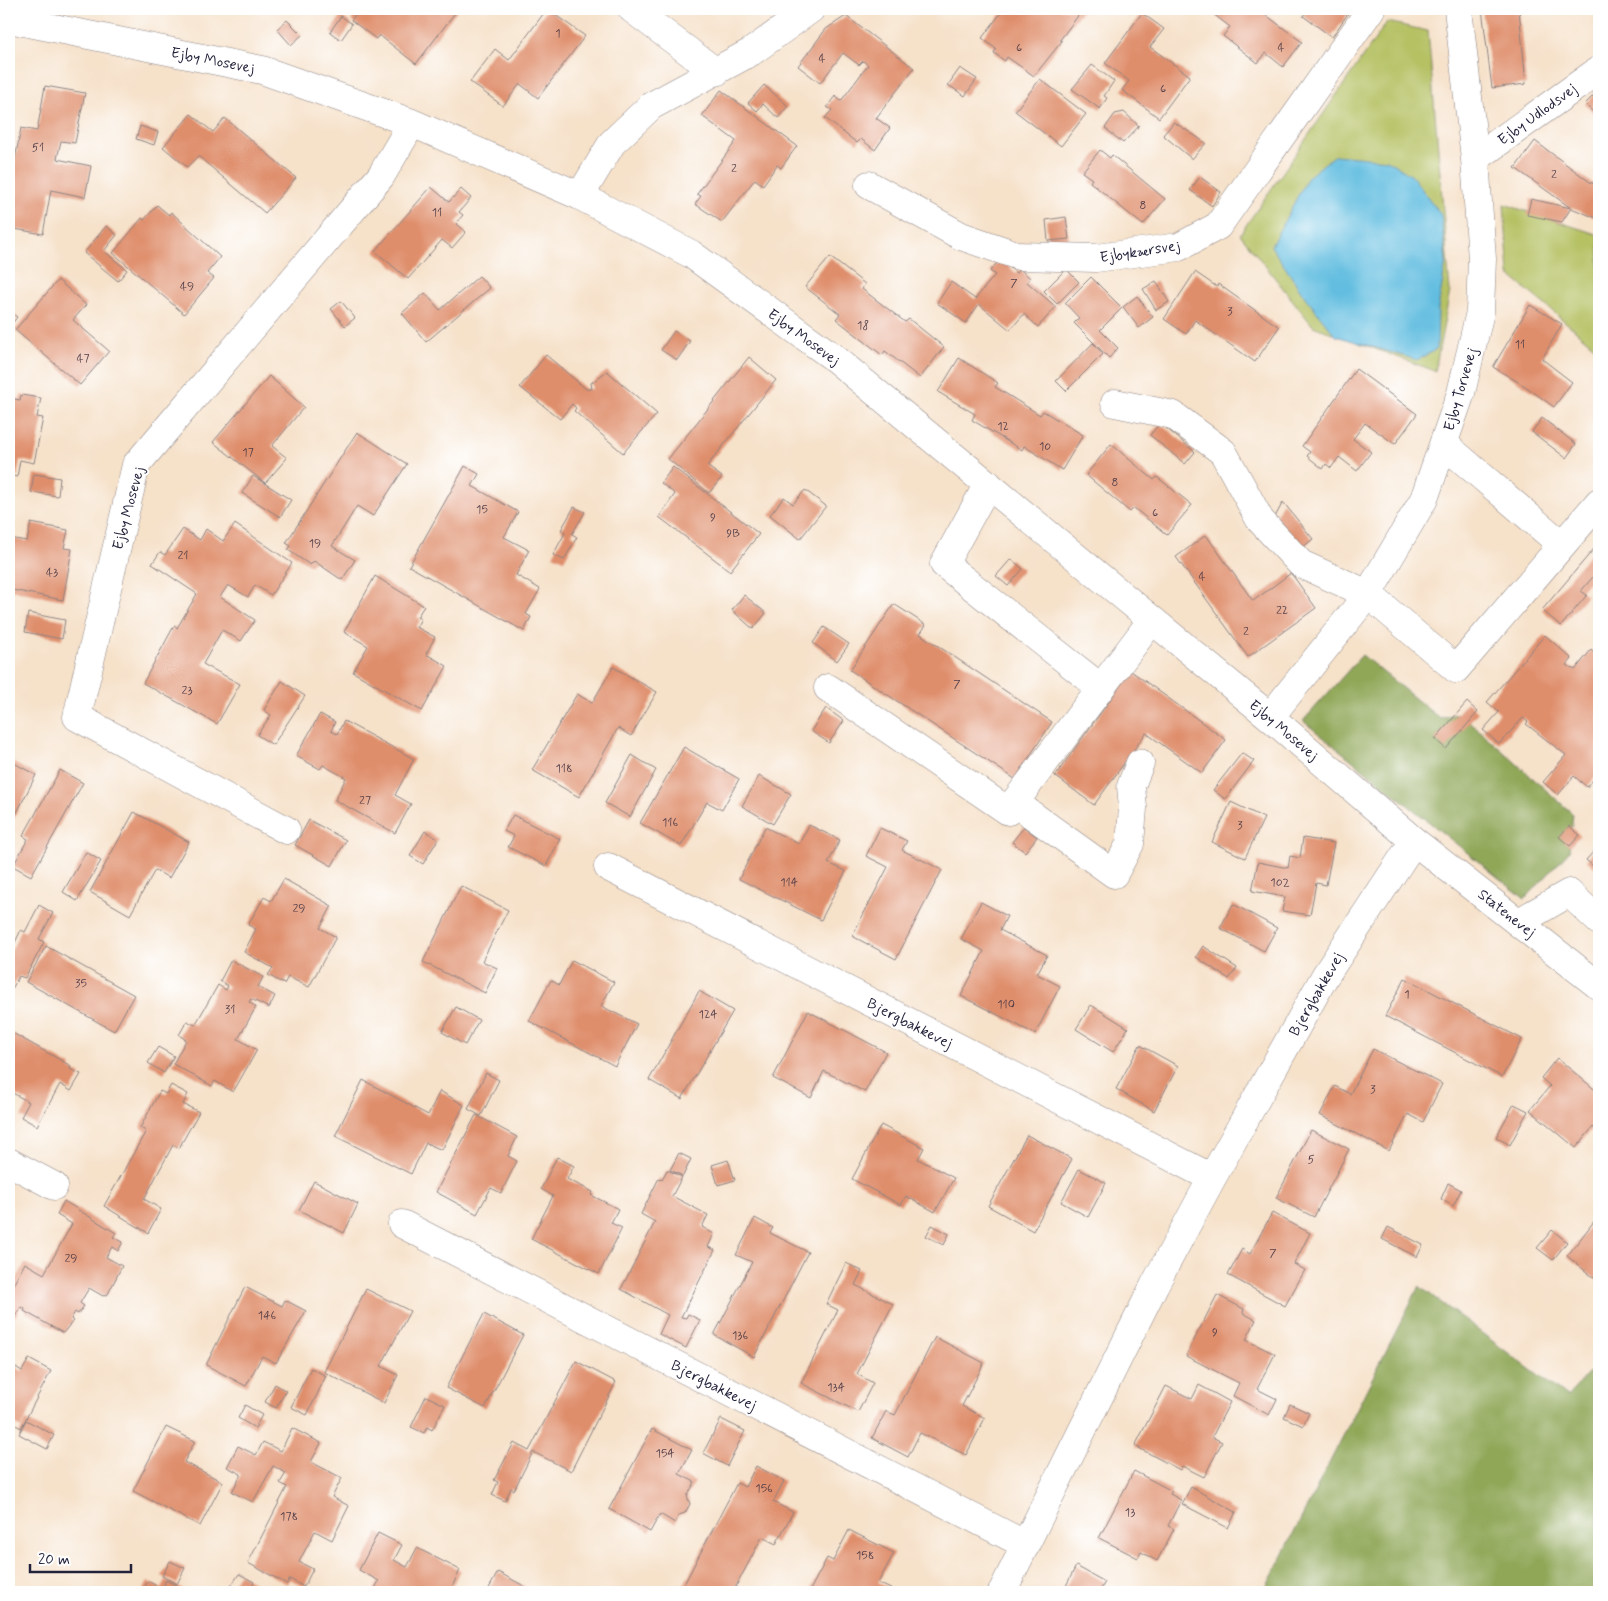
<svg xmlns="http://www.w3.org/2000/svg" width="1608" height="1601" font-family="Mynerve,sans-serif">
  <rect width="100%" height="100%" fill="#fff"/>
  <filter id="ink" filterUnits="userSpaceOnUse"><feTurbulence type="fractalNoise" baseFrequency=".02" numOctaves="2"/><feDisplacementMap in="SourceGraphic" scale="10" xChannelSelector="R" yChannelSelector="G"/><feConvolveMatrix kernelMatrix="1 2 1 2 8 2 1 2 1" color-interpolation-filters="sRGB"/></filter>
  <filter id="wash" filterUnits="userSpaceOnUse"><feTurbulence type="fractalNoise" baseFrequency=".0096" numOctaves="4" result="noise"/><feDisplacementMap in="SourceGraphic" scale="20" xChannelSelector="R" yChannelSelector="G"/><feGaussianBlur stdDeviation="1.12" result="paint"/><feColorMatrix in="noise" values="0 0 0 0 0 0 0 0 0 0 0 0 0 0 0 0 0 1.4 0 .05"/><feComposite in="paint" operator="in"/></filter>
  <g filter="url(#wash)">
    <rect width="100%" height="100%" fill="#f6e1c9"/>
    <path fill="#b5c163" stroke="#6c724f" d="M1387,22l41,9 22,260 -15,80 -122,-45 -73,-92z
      M1504,204l95,31v115l-90,-75z"/>
    <path fill="#90a759" stroke="#59644a" d="M1362,655l77,63 21,-5 113,101 -4,38 -44,47 -222,-178z
      M1419,1286l148,111 32,-35v230h-335z"/>
    <path fill="#62bde0" stroke="#42708e" d="M1335,155l52,5 25,16 29,39 5,46 -8,47 -1,41 -20,11 -81,-24 -31,-39 -34,-51 37,-69z"/>
    <g id="blocks">
      <path fill="#df8e6c" d="M360,9h24l6,4 3,-4h65l-42,55 -37,-29 -3,4 -25,-19z
        M547,9l38,27 -47,62 -18,-14 -17,22 -33,-24 25,-33 14,11z
        M1004,9h79l-23,31 2,1 -28,35 -27,-19 -2,4 -11,-8 2,-4 -14,-11z
        M1216,9h42l44,33 -19,25 -17,-14 -8,10 -35,-27 7,-9 -18,-14z
        M1308,9h43l-19,28 -29,-21z
        M1482,9h37l7,75 -34,4z
        M1142,13l22,16 -14,18 40,29 -31,42 -37,-28 7,-9 -24,-18z
        M341,16l11,8 -11,16 -11,-8z
        M846,16l68,52 -38,50 14,10 -15,22 -14,-11 -4,4 -32,-25 7,-8 -5,-3 8,-11 6,5 27,-36 -5,-4 -4,4 -16,-12 -23,30 -22,-17 28,-37z
        M287,20l15,15 -11,10 -14,-16z
        M1092,65l22,16 -10,15 3,2 -7,11 -28,-20z
        M960,68l17,11 -12,17 -17,-11z
        M1040,79l46,35 -25,32 -46,-35z
        M764,85l24,21 -10,12 -15,-14 -6,7 -9,-8z
        M45,86l40,7 -10,50 -14,-2 -4,18 34,7 -6,31 -34,-7 -8,44 -34,-6v-37l12,-63 16,3z
        M721,90l76,56 -16,22 -4,-3 -14,20 -8,-6 -33,43 -27,-18 6,-8 -4,-2 39,-53 -34,-25z
        M1599,90v28l-14,-14z
        M1124,112l15,14 -16,17 -18,-15 10,-14z
        M191,114l22,18 12,-14 71,60 -31,35 -67,-57 -11,11 -24,-20z
        M1174,122l32,21 -14,16 -29,-24z
        M140,126l18,6 -4,13 -18,-6z
        M1535,141l55,41 9,4v33l-28,-11 -9,14 -35,-7 4,-16 40,9 -56,-40z
        M1100,150l10,8 2,-3 53,44 -22,26 -53,-43 2,-3 -10,-7z
        M1200,177l21,15 -9,14 -22,-16z
        M431,187l18,15 12,-13 10,9 -12,14 4,3 -7,8 10,9 -14,16 -10,-8 -34,39 -33,-28z
        M157,205l12,10 2,-3 49,45 -13,16 7,5 -30,36 -71,-61 29,-35 2,2z
        M1066,217l3,22 -21,2 -2,-21z
        M106,226l11,9 -13,16 23,19 -9,11 -34,-28z
        M830,257l35,27 -3,5 43,33 4,-3 35,28 -24,31 -35,-27 -3,4 -46,-36 4,-5 -35,-27z
        M1000,259l16,14 4,-4 10,9 -3,4 29,25 -18,20 -14,-13 -14,16 -31,-26 -13,19 -29,-20 14,-21 24,17 20,-24 -5,-4z
        M1066,269l13,13 -22,22 -13,-13z
        M1195,272l22,15 1,-3 61,43 -24,35 -60,-42 -9,14 -22,-15z
        M479,276l11,12 -64,54 -24,-29 23,-20 15,17z
        M1091,277l31,31 -22,22 18,18 -9,10 -35,-35 5,-5 -14,-15z
        M58,280l28,25 -13,15 36,31 -29,34 -65,-55z
        M1156,281l13,21 -13,8 -13,-21z
        M1137,296l16,21 -14,11 -16,-21z
        M341,301l14,17 -10,8 -14,-17z
        M1530,305l32,19 -20,35 30,23 -18,25 -29,-21 -32,-19z
        M9,311l8,6 -8,11z
        M674,331l16,10 -13,19 -16,-10z
        M1093,343l10,11 -37,37 -10,-10z
        M546,355l40,34h6l-1,-6 16,-12 50,43 -34,39 -49,-42 2,-3 -4,-4 -12,15 -40,-32z
        M749,357l27,23 -69,86 15,11 -13,16 -41,-34z
        M959,358l39,25 -3,4 45,28 3,-4 40,24 -21,35 -38,-24 -2,4 -50,-30 3,-6 -37,-22z
        M1356,369l61,45 -22,30 -30,-21 -12,16 18,13 -14,19 -18,-14 -8,11 -5,-4 -3,5 -16,-13 3,-4 -8,-6z
        M269,376l35,31 -32,39 15,12 -22,25 -52,-41z
        M21,395l20,3 -4,19 6,1 -9,45 -14,-3 -3,17 -8,-2v-77l11,2z
        M1542,418l34,26 -10,14 -34,-26z
        M1160,423l35,29 -10,12 -35,-29z
        M357,432l50,32 -34,52 -16,-10 -25,40 23,14 -13,20 -28,-19 -4,4 -22,-15 3,-4 -5,-3z
        M1111,444l43,36 3,-3 35,28 -25,30 -33,-27 -4,4 -44,-37z
        M465,466l14,8 -7,12 46,26 -14,25 25,13 -13,25 24,14 -14,25 5,3 -7,14 -115,-65z
        M673,467l86,67 -29,37 -71,-54 16,-23 -14,-11z
        M34,474l26,4 -2,18 -27,-4z
        M253,476l38,24 -11,17 -38,-24z
        M805,490l21,16 -26,33 -30,-24 14,-18 9,7z
        M1283,502l30,37 -15,12 -23,-34z
        M574,507l11,5 -13,22 5,3 -13,23 -11,-5 12,-22 -4,-3z
        M31,523l37,7 -4,18 8,1 -9,51 -51,-10 -3,13v-65l18,3z
        M235,524l57,39 -21,32 -16,-10 -7,12 -20,-12 -8,12 35,23 -14,21 -19,-11 -19,34 37,20 -23,40 -74,-41 31,-57 3,2 20,-34 -45,-30 8,-12 5,3 18,-26 17,11 6,-11 17,12z
        M1206,535l47,66 38,-28 25,35 -68,49 -72,-100z
        M1599,543v27l-18,21 6,4 -26,31 -19,-16z
        M1011,559l12,10 -15,17 -12,-10z
        M375,576l49,30 -7,11 4,2 -5,8 19,10 -9,17 21,12 -25,45 -69,-39 15,-26 -24,-14z
        M744,595l22,18 -13,16 -21,-19z
        M894,604l32,21 -6,9 132,88 -37,57 -165,-109z
        M28,613l37,7 -3,19 -37,-7z
        M824,627l25,17 -12,17 -24,-18z
        M1545,635l27,24 -5,6 8,5 16,-20 8,7v116l-12,14 -13,-11 -16,19 -15,-13 23,-27 -40,-31 2,-2 -5,-4 -24,26 -16,-14 16,-18 -12,-10z
        M613,667l44,25 -26,44 -13,-8 -39,69 -47,-27 45,-76 15,9z
        M1131,671l95,69 -24,33 -56,-40 -52,72 -39,-29z
        M282,681l23,15 -32,49 -16,-10 14,-20 -7,-5z
        M1467,702l11,10 -32,37 -11,-10z
        M826,708l18,13 -15,22 -18,-12z
        M320,714l15,8 -4,9 6,3 7,-13 70,38 -19,36 16,9 -16,29 -60,-33 11,-22 -23,-13 -3,4 -24,-13z
        M684,747l55,32 -17,31 -15,-8 -26,44 -41,-23z
        M1242,753l12,8 -29,38 -12,-9z
        M632,755l24,15 -26,47 -25,-14z
        M12,762l24,13 -27,53v-60z
        M60,770l23,13 -52,93 -18,-10 15,-27 -5,-3z
        M759,776l32,18 -18,30 -31,-18z
        M1231,802l33,16 -19,40 -33,-16z
        M134,812l55,30 -20,36 -14,-8 -25,45 -40,-23z
        M513,815l47,24 -14,27 -38,-19 6,-11 -10,-5z
        M309,820l37,20 -14,26 -37,-21z
        M809,825l31,15 -12,23 18,8 -25,49 -82,-41 26,-52 34,17z
        M1569,826l11,9 -10,11 -11,-9z
        M1024,827l13,10 -12,15 -13,-10z
        M880,828l27,13 -5,9 40,20 -46,89 -44,-23 36,-69 -22,-11z
        M425,831l13,8 -15,25 -13,-8z
        M1303,838l31,5 -8,42 -10,-2 -6,32 -28,-4 3,-14 -33,-6 6,-29 30,6 2,-12 10,2z
        M1596,849l3,3v19l-13,-11z
        M86,852l15,9 -24,40 -14,-9z
        M284,879l48,27 -12,22 16,9 -27,50 -21,-10 -4,7 -16,-9 5,-7 -29,-16 12,-23 -8,-4 16,-28 7,4z
        M461,886l47,24 -26,51 15,7 -12,25 -62,-31z
        M981,902l26,14 -7,14 47,25 -10,19 23,12 -25,48 -74,-38 23,-45 -23,-12z
        M1233,904l44,24 -13,23 -44,-23z
        M39,905l14,8 -14,26 5,3 -19,36 -6,-2 -7,13 -3,-2v-32l12,-25 4,2z
        M46,946l88,49 -20,36 -88,-49z
        M1203,946l34,22 -8,11 -33,-22z
        M231,960l32,17 -5,10 17,9 -6,12 -18,-9 -2,3 7,5 -18,32 19,11 -24,42 -18,-11 -3,5 -39,-22 13,-24 -7,-5 8,-14 8,4 23,-40 8,5 2,-4 -8,-5z
        M572,960l42,22 -13,24 36,18 -22,42 -86,-45 22,-41 8,5z
        M1405,978l117,61 -20,38 -117,-61z
        M699,991l34,20 -51,88 -33,-19z
        M1091,1005l37,23 -15,24 -37,-23z
        M456,1007l23,13 -14,25 -23,-13z
        M808,1011l78,41 -21,40 -41,-21 -13,27 -38,-20z
        M9,1031l62,35 -1,3 11,5 -10,17 -11,-7 -23,42 -16,-9 8,-15 -20,-11z
        M1140,1045l38,21 -24,45 -38,-22z
        M158,1047l16,9 -10,17 -16,-10z
        M1373,1049l69,35 -19,38 -15,-8 -19,37 -69,-36 15,-29 15,8z
        M1557,1058l42,35v40l-6,-6 -17,21 -46,-38 20,-24 -9,-8z
        M486,1073l13,7 -18,36 -13,-7z
        M363,1080l65,35 12,-24 24,14 -22,45 -16,-7 -15,31 -76,-38z
        M171,1085l17,9 -5,10 16,8 -20,36 -6,-3 -29,54 17,10 -13,24 -44,-27 42,-75 -6,-3 20,-37 6,3z
        M1514,1104l14,7 -18,34 -14,-8z
        M476,1115l41,22 -9,19 9,5 -16,32 -10,-5 -14,26 -41,-22z
        M881,1125l43,23 -6,11 36,19 -19,34 -29,-16 -5,9 -49,-26z
        M1311,1130l38,19 -35,68 -38,-19z
        M1027,1135l45,24 -39,72 -45,-25z
        M679,1153l12,6 -8,17 -13,-6z
        M557,1157l17,9 -7,13 26,13 -2,3 27,14 -7,14 11,5 -23,46 -68,-35 22,-43 -12,-7z
        M728,1160l7,20 -17,5 -6,-20z
        M1079,1169l27,14 -18,34 -27,-15z
        M667,1170l15,7 -10,19 36,19 -6,12 12,7 -6,13 7,3 -34,67 5,1 2,-4 12,6 -14,28 -27,-14 9,-19 -47,-26 34,-67 -14,-8 18,-36 3,1z
        M314,1181l44,23 -14,29 -45,-23z
        M1448,1183l13,7 -8,16 -12,-7z
        M64,1201l52,32 -3,4 10,5 -5,9 -6,-4 -6,10 16,9 -14,28 -5,2 -14,-8 -9,15 4,3 -6,8 -3,-2 -4,7 2,2 -10,12 -39,-22 1,-2 -4,-2 -9,15 -3,-2v-27l16,-30 19,11 28,-50 -15,-9z
        M1272,1213l38,20 -16,31 11,6 -20,36 -57,-31 14,-26 8,5z
        M1599,1215v67l-32,-26z
        M755,1218l18,10 -3,5 38,19 -54,105 -40,-22 38,-73 -16,-7z
        M932,1225l17,9 -5,11 -18,-9z
        M1388,1227l35,18 -6,12 -35,-18z
        M1552,1230l15,12 -14,18 -16,-12z
        M846,1263l16,8 -7,14 38,19 -36,70 16,9 -15,29 -57,-29 37,-73 -12,-6z
        M245,1287l37,19 3,-6 21,11 -30,52 -14,-7 -16,30 -40,-21z
        M366,1289l44,22 -29,55 17,9 -14,28 -60,-31z
        M1217,1295l27,14 -1,4 13,7 -10,20 29,14 -18,35 20,10 -8,16 -36,-19 6,-13 -53,-27z
        M484,1314l39,21 -38,73 -39,-20z
        M935,1337l49,26 -22,43 23,12 -19,37 -46,-22 -12,24 -36,-19 14,-27 9,4z
        M29,1359l22,12 -30,57 -12,-7v-58l13,8z
        M576,1361l40,21 -45,89 -38,-19 -19,38 -3,-2 -6,13 -13,-6 6,-13 -4,-2 20,-37 15,8z
        M311,1368l15,8 -19,39 -16,-8z
        M275,1384l11,7 -10,17 -11,-6z
        M1199,1385l31,17 -18,35 10,5 -18,35 -22,-11 -2,4 -45,-24 31,-60 26,13z
        M426,1396l19,9 -13,25 -5,-3 -3,6 -13,-6z
        M1290,1404l19,9 -6,13 -19,-9z
        M245,1405l17,10 -7,13 -17,-10z
        M721,1419l24,12 -18,35 -24,-13z
        M26,1420l28,15 -7,14 -28,-15z
        M166,1427l29,14 -11,21 39,20 -23,44 -67,-35z
        M292,1428l29,15 -10,19 31,16 -10,19 17,9 -17,34 -17,-9 -16,31 14,7 -9,18 -14,-8 -3,5 -39,-21 39,-76 -7,-4 6,-10 -13,-7 -20,36 -21,-10 9,-18 -14,-7 11,-21 18,9 7,-13 18,9z
        M652,1429l40,21 -13,24 16,8 -8,14 3,8 -5,9 -6,2 -4,8 -15,-9 -10,18 -41,-23z
        M756,1466l28,15 -11,21 20,10 -17,32 -14,-7 -29,55h-47l-5,-2 56,-107 8,4z
        M1134,1471l38,20 -2,3 11,6 -13,26 6,3 -17,32 -16,-9 -3,6 -39,-20z
        M1191,1487l45,25 -8,16 -46,-24z
        M849,1530l45,23 -16,30 19,9h-88l18,-34 6,3z
        M378,1533l24,12 -8,15 13,7 10,-19 43,22 -9,19 6,3h-84l6,-11 -20,-11z
        M170,1561l15,7 -8,16 -15,-8z
        M1076,1566l29,16 -6,10h-36z
        M498,1572l28,15 -2,5h-37z
        M239,1574l15,8 -6,10h-21z
        M166,1580l17,9 -1,3h-40l6,-11 14,8z"/>
    </g>
  </g>
  <g filter="url(#ink)">
    <use href="#blocks" fill-opacity="0" stroke="#8c8282" stroke-width="1"/>
    <g fill="none" stroke-linecap="round" stroke-linejoin="round">
      <g stroke="#8c8282" stroke-width="29">
        <path id="minor" d="M632,9l84,63
          M9,19l253,51 150,53 168,73 111,58 142,103 437,360 144,124 185,145
          M1475,159l124,-89
          M869,185l92,51 58,20 77,2 83,-11 39,-21 153,-217
          M580,196l32,-53 39,-37 100,-54 60,-43
          M1115,403l58,12 50,37 37,68 41,44 67,30 88,75 143,-167
          M1444,444l118,101
          M988,484l-44,80 157,124
          M828,688l180,123 144,-191
          M1270,717l98,-123 56,-95 37,-106 19,-81 2,-53 -7,-100 -17,-150
          M1014,802l100,72 16,-30 3,-36 -2,-22 9,-23
          M286,830l-209,-113 59,-252 245,-289 31,-53
          M608,867l604,311
          M1519,922l50,-29 30,28
          M9,1162l45,24
          M402,1224l624,321
          M1002,1592l153,-308 57,-106 113,-202 89,-135"/>
      </g>
      <use href="#minor" stroke="#fff" stroke-width="28"/>
    </g>
  </g>
  <g text-anchor="middle" stroke-width="4" stroke-linejoin="round" paint-order="stroke">
    <g font-size="12" fill="#513d47">
      <text x="558" y="37">1</text>
      <text x="1019" y="51">6</text>
      <text x="1281" y="51">4</text>
      <text x="822" y="62">4</text>
      <text x="1163" y="92">6</text>
      <text x="38" y="151">51</text>
      <text x="734" y="172">2</text>
      <text x="1554" y="178">2</text>
      <text x="1143" y="209">8</text>
      <text x="437" y="216">11</text>
      <text x="1014" y="287">7</text>
      <text x="187" y="290">49</text>
      <text x="1230" y="315">3</text>
      <text x="863" y="329">18</text>
      <text x="1520" y="348">11</text>
      <text x="83" y="362">47</text>
      <text x="1003" y="430">12</text>
      <text x="1045" y="450">10</text>
      <text x="248" y="456">17</text>
      <text x="1115" y="486">8</text>
      <text x="482" y="513">15</text>
      <text x="1155" y="516">6</text>
      <text x="713" y="521">9</text>
      <text x="733" y="537">9B</text>
      <text x="315" y="547">19</text>
      <text x="183" y="559">21</text>
      <text x="52" y="576">43</text>
      <text x="1202" y="580">4</text>
      <text x="1282" y="614">22</text>
      <text x="1246" y="635">2</text>
      <text x="957" y="688">7</text>
      <text x="187" y="694">23</text>
      <text x="564" y="772">118</text>
      <text x="365" y="804">27</text>
      <text x="670" y="826">116</text>
      <text x="1240" y="829">3</text>
      <text x="789" y="886">114</text>
      <text x="1280" y="886">102</text>
      <text x="299" y="912">29</text>
      <text x="81" y="987">35</text>
      <text x="1407" y="998">1</text>
      <text x="1006" y="1008">110</text>
      <text x="230" y="1013">31</text>
      <text x="708" y="1018">124</text>
      <text x="1373" y="1093">3</text>
      <text x="1311" y="1163">5</text>
      <text x="1273" y="1257">7</text>
      <text x="71" y="1262">29</text>
      <text x="267" y="1319">146</text>
      <text x="1215" y="1336">9</text>
      <text x="740" y="1339">136</text>
      <text x="836" y="1391">134</text>
      <text x="665" y="1457">154</text>
      <text x="764" y="1492">156</text>
      <text x="1130" y="1516">13</text>
      <text x="289" y="1520">178</text>
      <text x="865" y="1559">158</text>
    </g>
    <g font-size="15" fill="#22223b" stroke="#fff">
      <text transform="translate(213 60) rotate(11)" y="5">Ejby Mosevej</text>
      <text transform="translate(1537 114) rotate(-36)" y="5">Ejby Udlodsvej</text>
      <text transform="translate(1140 251) rotate(-9)" y="5">Ejbykærsvej</text>
      <text transform="translate(804 337) rotate(36)" y="5">Ejby Mosevej</text>
      <text transform="translate(1460 389) rotate(-74)" y="5">Ejby Torvevej</text>
      <text transform="translate(128 508) rotate(-75)" y="5">Ejby Mosevej</text>
      <text transform="translate(1284 730) rotate(40)" y="5">Ejby Mosevej</text>
      <text transform="translate(1507 913) rotate(38)" y="5">Statenevej</text>
      <text transform="translate(1316 994) rotate(-60)" y="5">Bjergbakkevej</text>
      <text transform="translate(910 1023) rotate(27)" y="5">Bjergbakkevej</text>
      <text transform="translate(714 1385) rotate(27)" y="5">Bjergbakkevej</text>
    </g>
  </g>
  <rect width="1608" height="1601" fill="none" stroke="#fff" stroke-width="30"/>
  <path d="M30 1564v8h101v-8" fill="none" stroke="#22223b" stroke-width="2.5"/>
  <text x="38" y="1564" font-size="15" fill="#22223b" stroke="#ffffff" stroke-width="4" paint-order="stroke">20 m</text>
</svg>
